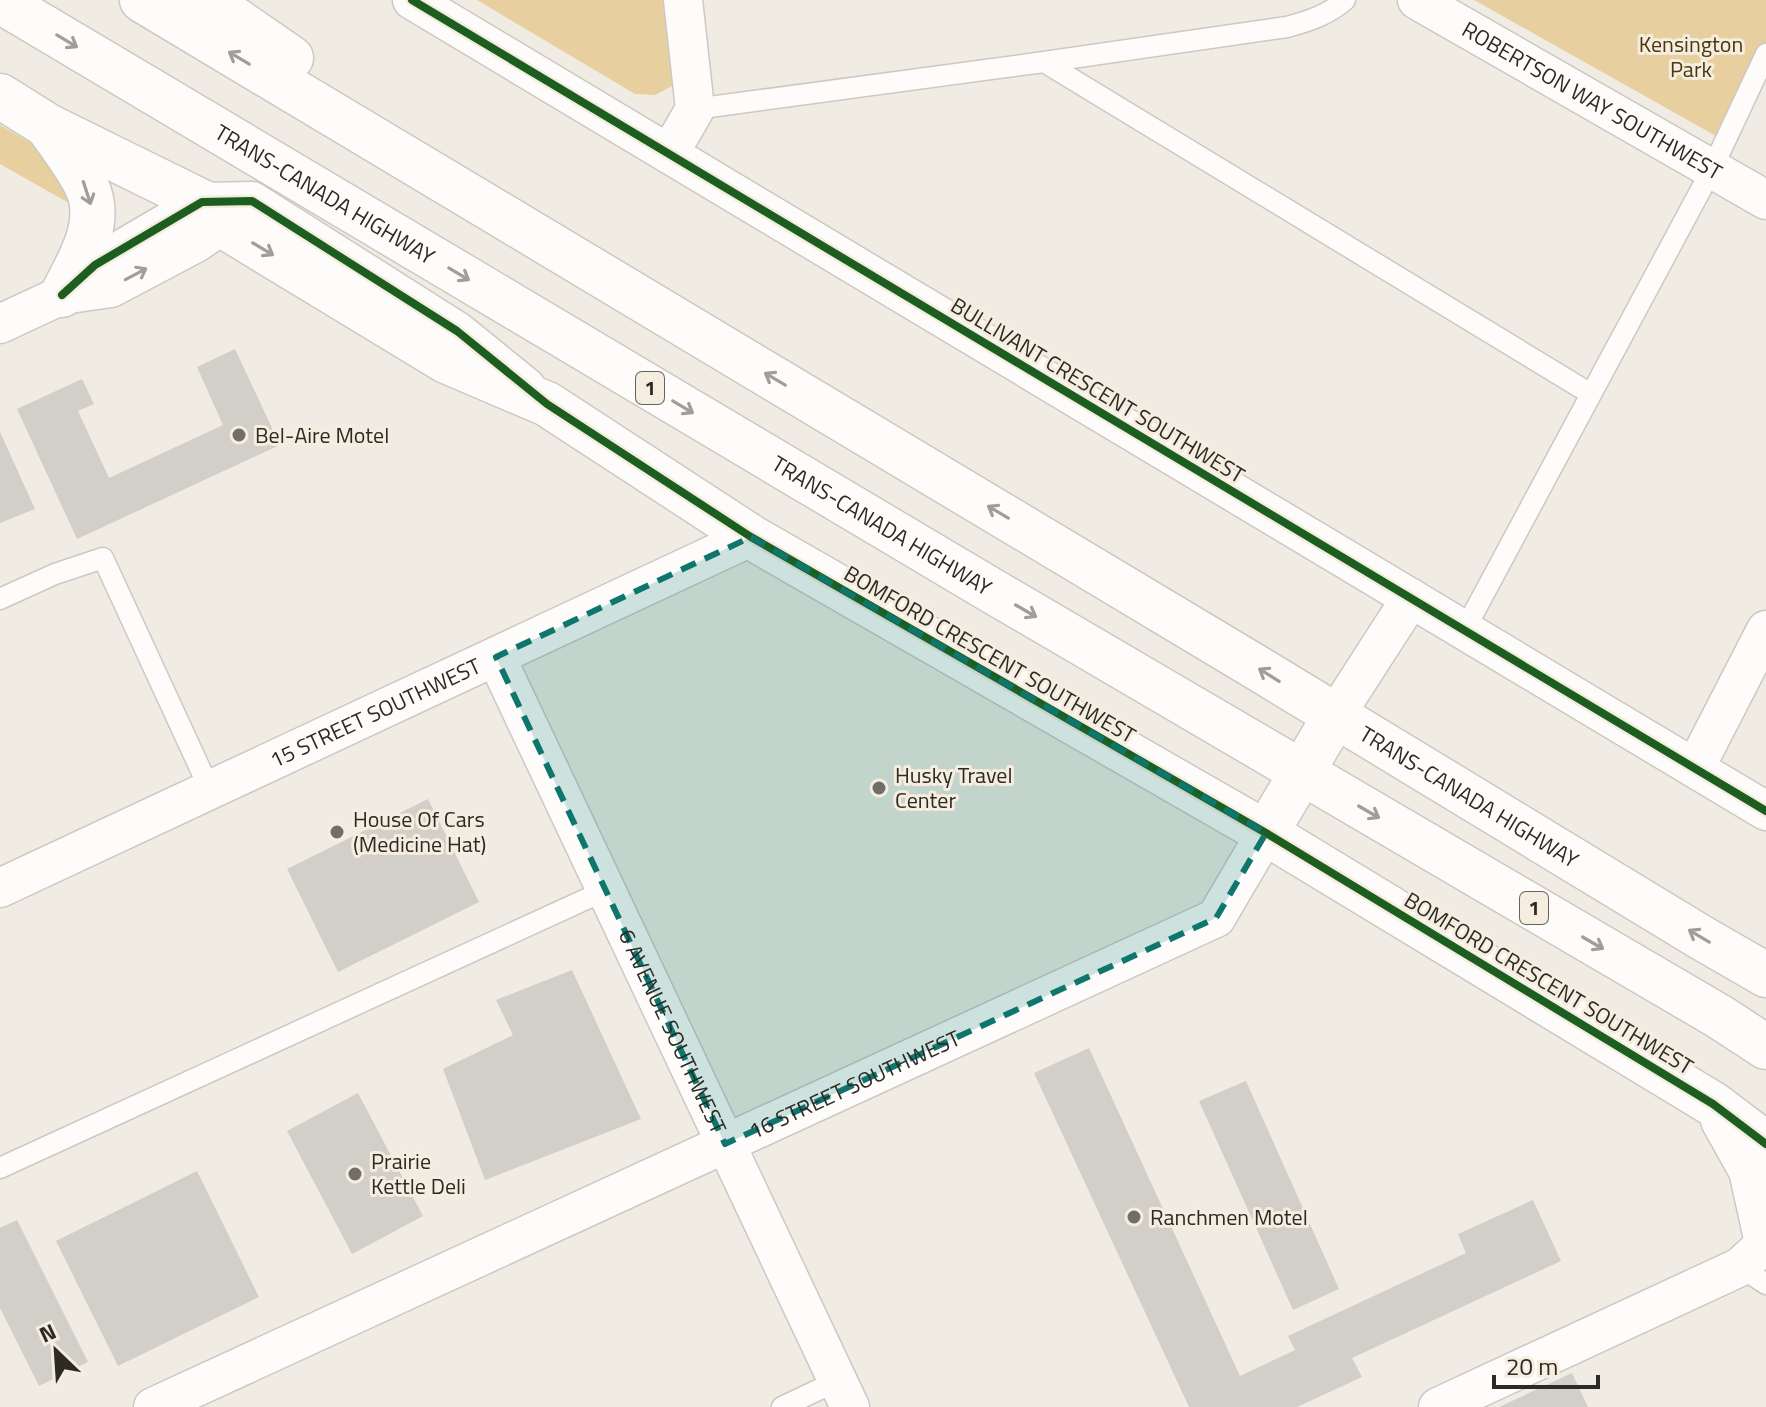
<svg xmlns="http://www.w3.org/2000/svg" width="1766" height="1407" font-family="'Titillium Web',sans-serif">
  <rect width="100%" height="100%" fill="#f0ece4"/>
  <path fill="#e8cf9f" d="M477,0h194l9,63 -8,23 -17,9 -20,-1z
    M1474,0h292v44l-50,92z
    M0,125l50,29 15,30 4,19 -69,-39z"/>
  <path fill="#d2cec8" d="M235,349l45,96 -203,94 -60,-130 65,-30 12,25 -16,7 31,67 114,-53 -26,-58z
    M0,432l35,77 -35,14z
    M428,799l51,103 -141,70 -51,-103z
    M572,970l69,149 -156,61 -42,-111 70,-34 -17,-35z
    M1089,1048l151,328 55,-26 -7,-14 178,-83 -8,-19 75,-34 28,61 -209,97 10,19 -65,30h-108l-155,-334z
    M1246,1081l93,208 -46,21 -94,-209z
    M358,1093l65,123 -71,38 -65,-123z
    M197,1171l62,126 -141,69 -62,-125z
    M17,1220l71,142 -49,24 -39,-78v-80z
    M1572,1373l16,34h-89z"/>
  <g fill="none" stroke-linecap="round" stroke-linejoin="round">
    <g stroke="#ccc9c3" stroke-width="23">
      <path id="lane" d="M1044,62l547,332
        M695,109l349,-47 243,-35c22,-6 41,-12 58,-27
        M0,599l55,-25 48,-16 107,232
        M1465,629l247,-460 54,-115
        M0,1168l606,-278
        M1740,1267l26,17
        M782,1407l55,-26"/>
    </g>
    <g stroke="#ccc9c3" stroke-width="41">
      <g id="street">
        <path d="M412,0l1354,811"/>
        <path id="s1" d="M1417,0l349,200"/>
        <path d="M669,154l26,-45 -12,-109"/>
        <path d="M64,293l31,-28 107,-63 50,-1 205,130 69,56"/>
        <path d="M0,324l62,-29 49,-7 85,-45 26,-18"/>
        <path id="s2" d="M496,657l354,750"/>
        <path d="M1335,716l76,-118"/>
        <path d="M1695,768l71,-138"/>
        <path id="s3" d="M0,888l751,-351"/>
        <path id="s4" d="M153,1407l1063,-489 50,-85"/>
        <path d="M1438,1407l302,-140 26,-24"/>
      </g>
    </g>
    <g stroke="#ccc9c3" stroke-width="47">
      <path id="secondary" d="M202,202l20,23 224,136 101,43 204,133 515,296 447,271 53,40
        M1266,833l69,-117
        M1723,1120l28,50 15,68"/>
    </g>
    <g stroke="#ccc9c3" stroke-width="47">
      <g id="highway">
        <path id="s5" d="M142,0l1117,669 443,269 64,37"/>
        <path d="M207,0l84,58"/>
        <path id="s6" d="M0,1l989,588 731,428 46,30"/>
        <path d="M0,96l48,30 154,76"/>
        <path d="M49,128c12,18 29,39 38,59 17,37 -9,76 -25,108"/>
      </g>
    </g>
    <use href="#lane" stroke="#fdfcfb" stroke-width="20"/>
    <use href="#street" stroke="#fdfcfb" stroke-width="38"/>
    <use href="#secondary" stroke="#fdfcfb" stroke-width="44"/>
    <use href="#highway" stroke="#fdfcfb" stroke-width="44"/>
    <g stroke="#f5eddf" stroke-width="13">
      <path id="cycleway" d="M412,0l1354,811
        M62,295l33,-30 107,-63 50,-1 205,130 90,73 204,133 515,296 447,271 53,40"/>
    </g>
    <use href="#cycleway" stroke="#1b5e20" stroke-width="8"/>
  </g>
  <defs><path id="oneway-shaft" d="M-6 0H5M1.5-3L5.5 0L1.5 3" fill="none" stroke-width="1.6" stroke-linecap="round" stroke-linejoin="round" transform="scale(2)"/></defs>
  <g stroke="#9f9e9a">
    <use href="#oneway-shaft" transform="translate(67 41) rotate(31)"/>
    <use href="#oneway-shaft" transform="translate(239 58) rotate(-149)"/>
    <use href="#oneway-shaft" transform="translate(87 193) rotate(72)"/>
    <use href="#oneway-shaft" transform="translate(263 249) rotate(31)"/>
    <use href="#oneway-shaft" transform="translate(136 274) rotate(-28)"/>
    <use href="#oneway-shaft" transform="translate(459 274) rotate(31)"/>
    <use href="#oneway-shaft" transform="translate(775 379) rotate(-149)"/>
    <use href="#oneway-shaft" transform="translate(683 407) rotate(31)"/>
    <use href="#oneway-shaft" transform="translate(998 512) rotate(-149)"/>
    <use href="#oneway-shaft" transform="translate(1026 611) rotate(30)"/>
    <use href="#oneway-shaft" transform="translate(1269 675) rotate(-148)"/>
    <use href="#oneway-shaft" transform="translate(1369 812) rotate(30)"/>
    <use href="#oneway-shaft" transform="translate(1699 936) rotate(-149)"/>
    <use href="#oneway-shaft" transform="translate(1593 943) rotate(30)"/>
  </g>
  <path fill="#0f766e" fill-opacity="0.2" stroke="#0f766e" stroke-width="6" stroke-dasharray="16 10" stroke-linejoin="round" d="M751,537l515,296 -50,85 -491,226 -229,-487z"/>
  <g fill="#716e67" stroke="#f5eddf" stroke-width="3">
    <circle cx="239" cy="435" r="8"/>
    <circle cx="879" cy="788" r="8"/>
    <circle cx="337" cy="832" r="8"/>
    <circle cx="355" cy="1174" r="8"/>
    <circle cx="1134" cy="1217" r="8"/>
  </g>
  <g text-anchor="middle" stroke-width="6" stroke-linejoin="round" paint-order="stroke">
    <g fill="#f5eddf" stroke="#68645c" stroke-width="2">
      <rect x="636" y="372" width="28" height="32" rx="6"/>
      <rect x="1520" y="892" width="28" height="32" rx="6"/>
    </g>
    <g font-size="20" font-weight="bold" fill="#2c2a24">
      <text x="650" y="395">1</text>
      <text x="1534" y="915">1</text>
    </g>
    <g font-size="22" fill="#4b370d" stroke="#f5eddf">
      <text x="1691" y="52">Kensington<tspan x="1691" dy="25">Park</tspan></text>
    </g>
    <g font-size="22" fill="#2c2a24" stroke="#f5eddf">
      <text dy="8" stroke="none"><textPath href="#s1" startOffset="202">ROBERTSON WAY SOUTHWEST</textPath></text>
      <text dy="8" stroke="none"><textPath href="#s6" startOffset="378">TRANS-CANADA HIGHWAY</textPath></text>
      <text transform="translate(1098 390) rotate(31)" y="8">BULLIVANT CRESCENT SOUTHWEST</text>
      <text dy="8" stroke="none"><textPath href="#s6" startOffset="1026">TRANS-CANADA HIGHWAY</textPath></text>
      <text transform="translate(990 654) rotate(30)" y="8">BOMFORD CRESCENT SOUTHWEST</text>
      <text dy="8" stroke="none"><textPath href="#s3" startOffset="414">15 STREET SOUTHWEST</textPath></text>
      <text dy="8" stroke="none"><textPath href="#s5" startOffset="1548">TRANS-CANADA HIGHWAY</textPath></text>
      <text transform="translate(1549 983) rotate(31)" y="8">BOMFORD CRESCENT SOUTHWEST</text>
      <text dy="8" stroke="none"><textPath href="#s2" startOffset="414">6 AVENUE SOUTHWEST</textPath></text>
      <text dy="8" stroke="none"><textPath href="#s4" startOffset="772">16 STREET SOUTHWEST</textPath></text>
    </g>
    <g font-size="22" fill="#2c2a24" stroke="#f5eddf" text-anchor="start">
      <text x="255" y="443">Bel-Aire Motel</text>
      <text x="895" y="783">Husky Travel<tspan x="895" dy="25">Center</tspan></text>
      <text x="353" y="827">House Of Cars<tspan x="353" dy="25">(Medicine Hat)</tspan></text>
      <text x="371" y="1169">Prairie<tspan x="371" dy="25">Kettle Deli</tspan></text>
      <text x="1150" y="1225">Ranchmen Motel</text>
    </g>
  </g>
  <g transform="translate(56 1351) rotate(335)" stroke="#f5eddf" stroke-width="6" paint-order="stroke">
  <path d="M0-6L14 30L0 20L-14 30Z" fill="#2c2a24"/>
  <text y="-12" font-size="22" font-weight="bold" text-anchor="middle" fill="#2c2a24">N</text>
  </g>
  <path d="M1494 1375v12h104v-12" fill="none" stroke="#2c2a24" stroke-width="4"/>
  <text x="1506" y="1375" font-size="24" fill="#2c2a24" stroke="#f5eddf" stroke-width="6" paint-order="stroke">20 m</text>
</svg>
